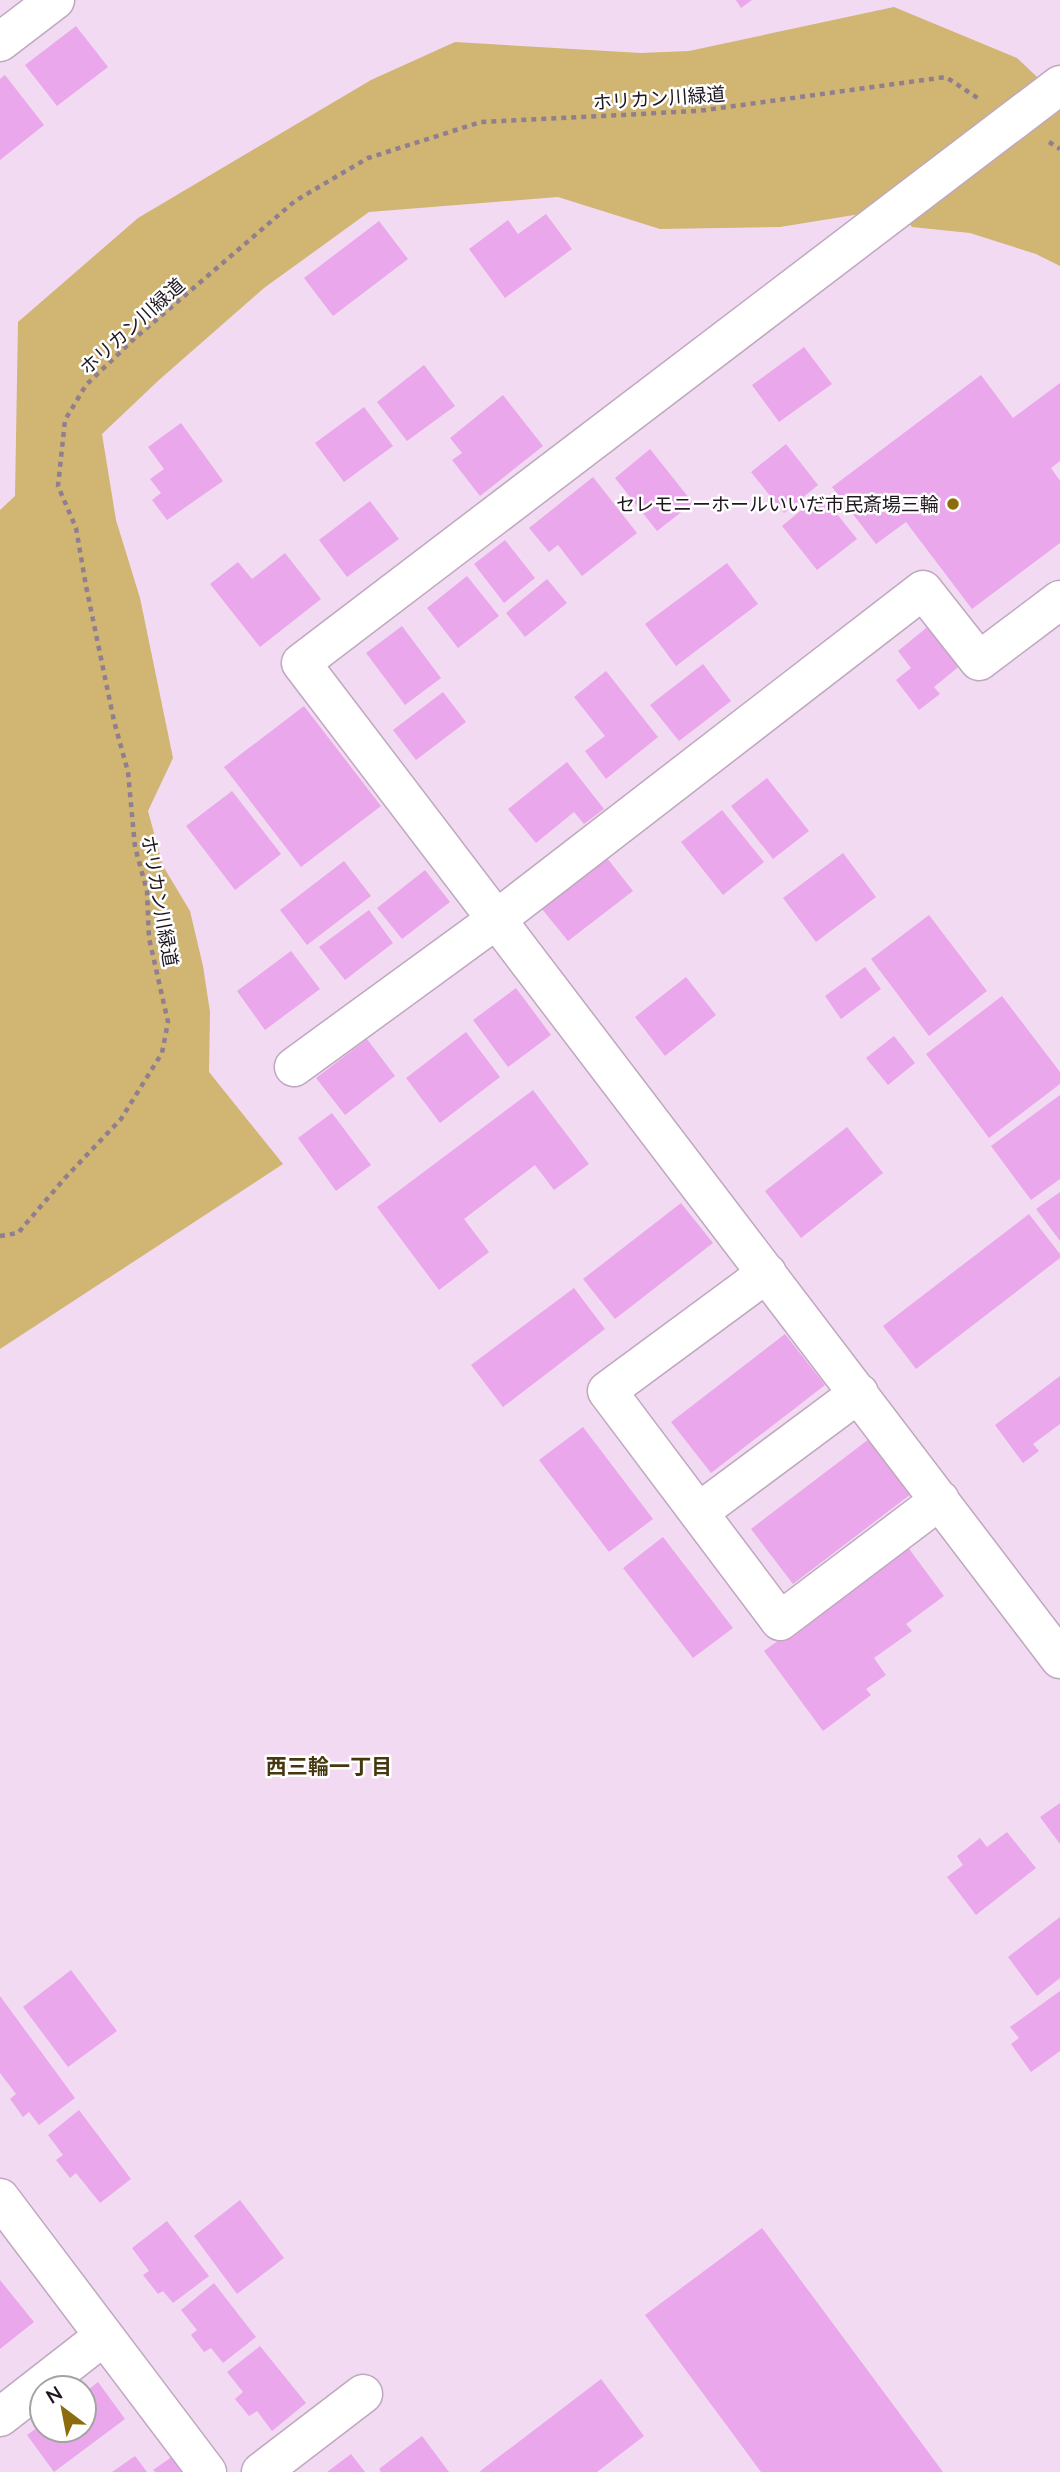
<svg xmlns="http://www.w3.org/2000/svg" width="1060" height="2472" font-family="Lato,'Noto Sans JP',sans-serif">
  <rect width="100%" height="100%" fill="#f2daf2"/>
  <path fill="#d0b573" d="M894,7l123,51 35,33 8,-1v176l-24,-12 -66,-21 -58,-6 -15,-19 -117,19 -120,2 -102,-32 -189,15 -105,76 -105,92 -57,54 14,86 24,78 33,160 -25,53 15,55 27,45 13,55 7,46 -1,60 74,92 -283,185v-839l15,-14 3,-174 120,-104 233,-138 84,-38 186,11 48,-2z"/>
  <path fill="#eba7eb" d="M736,0h16l-11,8z
    M76,26l32,41 -51,39 -32,-41z
    M5,75l39,50 -44,35v-81z
    M546,214l26,35 -67,49 -36,-49 39,-29 10,14z
    M379,221l29,38 -75,57 -29,-38z
    M804,347l28,37 -53,38 -27,-37z
    M424,365l31,41 -48,35 -30,-39z
    M981,375l32,43 47,-35v78l-9,7 9,13v62l-88,66 -66,-87 -30,22 -44,-57z
    M503,395l40,51 -63,50 -28,-36 10,-7 -12,-15z
    M364,407l29,39 -49,36 -29,-39z
    M181,423l42,58 -56,39 -15,-20 9,-7 -11,-14 14,-10 -16,-22z
    M786,444l32,41 -34,28 -33,-41z
    M650,449l43,54 -36,28 -42,-53z
    M593,477l44,56 -55,43 -24,-31 -9,7 -20,-24z
    M821,494l36,45 -40,31 -35,-44z
    M370,501l29,38 -52,38 -28,-37z
    M505,540l30,38 -31,25 -30,-39z
    M285,553l36,46 -61,48 -50,-63 28,-22 14,17z
    M727,563l31,41 -82,62 -31,-42z
    M467,576l32,40 -41,32 -31,-40z
    M547,579l20,24 -42,34 -19,-24z
    M931,624l31,40 -28,23 6,7 -21,16 -23,-30 15,-12 -13,-17z
    M402,626l39,52 -36,27 -39,-52z
    M703,664l28,37 -52,40 -29,-36z
    M606,671l52,66 -52,42 -21,-28 20,-15 -31,-39z
    M443,692l23,30 -50,38 -23,-30z
    M304,706l77,100 -80,61 -77,-100z
    M567,762l37,47 -20,15 -10,-12 -38,31 -28,-34z
    M767,778l42,53 -36,28 -42,-53z
    M232,791l49,63 -46,36 -49,-64z
    M722,810l42,52 -41,33 -42,-53z
    M843,853l33,44 -60,45 -33,-44z
    M607,858l26,33 -65,50 -26,-32z
    M344,861l27,35 -64,49 -27,-35z
    M425,870l25,32 -48,37 -25,-31z
    M369,910l24,33 -48,37 -26,-33z
    M929,915l58,76 -58,45 -58,-77z
    M291,951l29,38 -55,41 -28,-39z
    M865,967l16,22 -40,30 -16,-23z
    M686,977l30,38 -51,41 -30,-39z
    M516,988l35,47 -43,32 -35,-47z
    M1002,996l58,76v12l-71,54 -63,-84z
    M466,1032l34,45 -60,46 -34,-45z
    M894,1036l21,27 -27,22 -22,-27z
    M367,1039l28,37 -50,39 -29,-37z
    M533,1090l56,74 -35,26 -19,-25 -71,54 25,33 -50,38 -62,-83z
    M1060,1095v84l-29,21 -40,-54z
    M332,1113l39,52 -35,26 -38,-53z
    M847,1127l36,46 -82,65 -36,-47z
    M1060,1192v49l-24,-32z
    M681,1203l32,40 -98,76 -32,-40z
    M1029,1214l31,40v4l-144,111 -33,-43z
    M574,1288l31,41 -102,78 -32,-42z
    M785,1334l40,51 -114,88 -40,-51z
    M1060,1376v48l-27,20 6,7 -16,12 -28,-38z
    M583,1427l70,92 -44,33 -70,-92z
    M869,1439l42,55 -118,90 -42,-55z
    M663,1537l70,91 -40,30 -70,-90z
    M907,1546l37,50 -38,28 6,7 -38,27 12,17 -20,14 5,6 -48,36 -59,-80z
    M1060,1803v41l-20,-27z
    M1007,1832l29,36 -60,47 -29,-38 16,-12 -6,-9 23,-18 7,9z
    M1060,1917v61l-23,18 -29,-39z
    M71,1970l46,61 -49,36 -45,-60z
    M1060,1991v60l-29,21 -20,-28 8,-6 -9,-11z
    M0,1996l75,102 -36,27 -10,-13 -6,5 -13,-18 6,-5 -16,-21z
    M79,2110l52,69 -31,24 -24,-30 -6,5 -14,-18 7,-5 -15,-20z
    M240,2200l44,58 -47,36 -43,-58z
    M167,2221l42,55 -36,27 -10,-12 -5,3 -15,-19 6,-4 -17,-23z
    M762,2228l181,244h-182l-116,-157z
    M0,2280l34,42 -34,27z
    M214,2283l42,54 -33,26 -12,-15 -7,4 -13,-17 6,-5 -16,-20z
    M260,2346l46,57 -34,28 -15,-20 -8,5 -14,-17 8,-7 -16,-20z
    M601,2379l43,57 -47,36h-118z
    M98,2382l27,37 -71,53 -27,-37 15,-11v6h42v-37z
    M422,2436l27,36h-68l-2,-3z
    M176,2454l13,18h-34l-2,-2z
    M351,2454l14,18h-38z
    M135,2456l12,16h-35z"/>
  <g fill="none" stroke-linecap="round" stroke-linejoin="round">
    <g stroke="#bfa8bf" stroke-width="41">
      <path id="minor" d="M0,42l55,-42
        M1060,85l-759,578 759,996
        M294,1067l203,-148 426,-329 56,71 81,-61
        M767,1273l-160,118 173,230 160,-121
        M699,1512l160,-119
        M0,2198l207,274
        M0,2417l104,-81
        M261,2472l102,-78"/>
    </g>
    <path stroke="#8f7f8f" stroke-width="4.5" stroke-dasharray="5 5" stroke-linecap="butt" d="M1049,142l11,7
      M0,1236l18,-3 47,-55 56,-59 41,-66 6,-31 -19,-84 -2,-47 -12,-44 -7,-75 -14,-51 -28,-135 -10,-58 -18,-42 7,-66 21,-35 48,-46 161,-138 73,-43 113,-36 217,-11 248,-34 33,22"/>
    <use href="#minor" stroke="#fff" stroke-width="38"/>
  </g>
  <circle fill="#8c6c0d" stroke="#fff" stroke-width="2.5" cx="953" cy="504" r="7"/>
  <g text-anchor="middle" stroke-width="5" stroke-linejoin="round" paint-order="stroke">
    <g font-size="19" fill="#1f171f" stroke="#fff">
      <text transform="translate(659 98) rotate(-4)" y="7">ホリカン川緑道</text>
      <text transform="translate(132 326) rotate(-42)" y="7">ホリカン川緑道</text>
      <text transform="translate(160 901) rotate(80)" y="7">ホリカン川緑道</text>
    </g>
    <g font-size="19" fill="#1f171f" stroke="#fff" text-anchor="end">
      <text x="939" y="511">セレモニーホールいいだ市民斎場三輪</text>
    </g>
    <g font-size="21" font-weight="bold" fill="#46370e" stroke="#fff">
      <text x="329" y="1774">西三輪一丁目</text>
    </g>
  </g>
  <g transform="translate(63 2409) rotate(328)"><circle r="33" fill="#ffffff" stroke="#a5a2a5" stroke-width="2"/>
  <path d="M0-5L12 26L0 18L-12 26Z" fill="#8c6c0d"/>
  <text y="-10" font-size="19" font-weight="bold" text-anchor="middle" fill="#1f171f">N</text>
  </g>
</svg>
